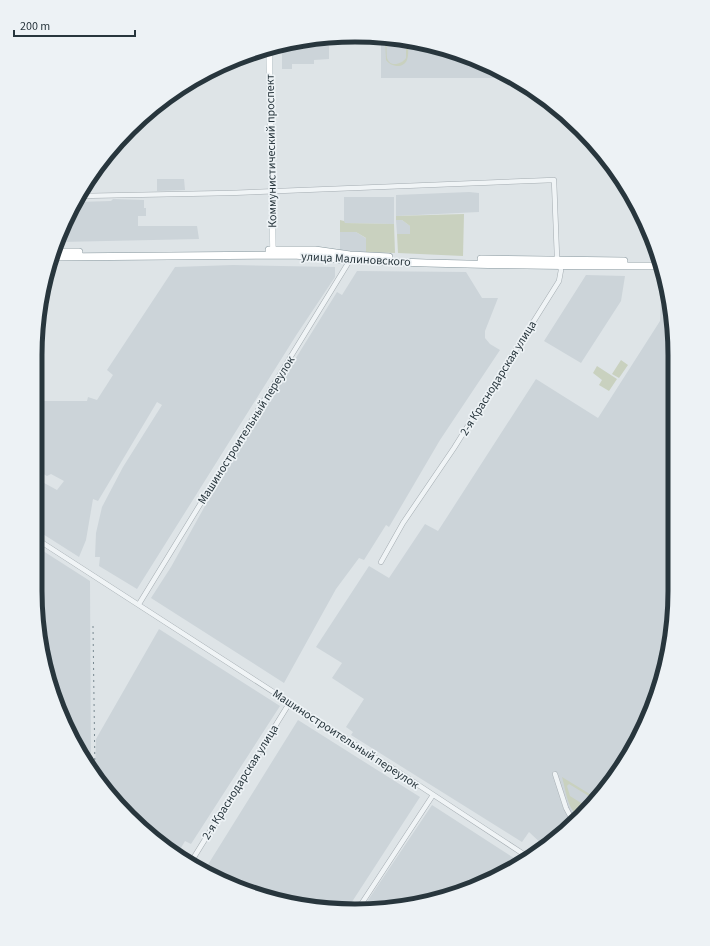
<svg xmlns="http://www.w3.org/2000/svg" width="710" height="946" font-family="'Source Sans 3',sans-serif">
  <rect width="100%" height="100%" fill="#dee4e7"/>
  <path fill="#ccd4d9" d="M381,37l16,1 61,14 36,17v9h-113z
    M282,45l47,1v13l-15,1v4h-22v5h-10z
    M157,179h27l1,11 -28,1z
    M469,192l10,1v19l-83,4v-21z
    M344,197h50v27l-50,-1z
    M113,199l31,1v8h2v8h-8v10h59l2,13 -139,3 18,-40 33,-1z
    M396,220h6l8,6v8h-13z
    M340,232h16l11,7 -1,13 -26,-2z
    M233,265l102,2v10l-38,57 -160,255 -38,-23 1,-9h-5l1,-24 6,-26 21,-40 39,-62 -5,-3 -59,99 -5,-2 -7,41 -7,17 -44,-28v-51l22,12 7,-9 -13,-7 -4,2 -12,-7v-68h52l1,-4 9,3 16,-25 -6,-5 68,-103z
    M357,271l109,1 16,26h16l-13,33v7l5,6 10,6 -60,90 -51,87 -3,-2 -22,35 -5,-2 -23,31 -52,94 -133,-85 20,-31 44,-79 122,-196 5,3z
    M586,275l39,1 -4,25 -40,62 -37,-22z
    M661,297h7l4,16 2,299 -10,62 -19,45 -45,77 -4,6 -29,26 -6,3 -12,14 -4,2 -16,-15 -7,10 -171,-107 2,-3 -7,-5 18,-28 -32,-21 10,-15 -26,-16 53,-81 20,12 36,-54 13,7 98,-152 62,39 62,-97z
    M35,549h5l50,32 1,187 -13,-17 -32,-77 -11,-83z
    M159,629l121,77 -89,138 -6,-3 -7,12 -49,-36 -34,-43 1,-35z
    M298,720l122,77 -72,111 -56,-3 -79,-27 -9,-7z
    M432,805l88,57 -43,25 -101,23 -14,-1z"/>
  <path fill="#c9d1bf" d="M385,37h2c0,6 -1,15 0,21 3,10 15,6 19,0v-18h2c0,6 1,14 -1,20 -4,9 -16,7 -21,0z
    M464,214l-1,42 -65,-3 -1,-19h13v-8l-8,-6h-6v-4z
    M340,220l4,1 1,2 49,1 1,29 -29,-1v-14l-10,-6h-16z
    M621,360l7,5 -9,13 -7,-4z
    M597,366l20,13 -8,12 -10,-6 3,-5 -9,-7z
    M562,777l31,19 -1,2 -23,-14 -2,2 3,10 19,12 -9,9c-13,-7 -14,-27 -18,-40z"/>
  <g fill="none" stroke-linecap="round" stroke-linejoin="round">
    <g stroke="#a4acb1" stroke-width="5.5">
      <path id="minor" d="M80,196l150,-3 324,-13 3,77 4,13 -2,11 -105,167 -51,75 -22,39
        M35,538l336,217 23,14 134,88
        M139,604l211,-344
        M555,774l11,34 8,15
        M613,777l25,-39
        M191,862l99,-160
        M358,909l75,-114"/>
    </g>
    <g stroke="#9eacb2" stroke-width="6">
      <path id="major" d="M269,47l4,206"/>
    </g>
    <g stroke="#86969d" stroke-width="8">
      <path id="highway" d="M269,250h46l35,5 39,2
        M55,252h24
        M53,257l239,-2c20,1 40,5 60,5 103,5 205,6 308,6
        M481,259l143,2"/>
    </g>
    <use href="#minor" stroke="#f0f4f6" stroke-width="4.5"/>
    <use href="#major" stroke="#fff" stroke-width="5.5"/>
    <use href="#highway" stroke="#fff" stroke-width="7"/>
    <path stroke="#788890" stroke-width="1" stroke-dasharray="2 4" stroke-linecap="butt" d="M93,626l2,147"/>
  </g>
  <g text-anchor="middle" stroke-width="3.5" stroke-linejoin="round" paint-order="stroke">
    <g font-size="12" fill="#28363d" stroke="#edf2f5">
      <text transform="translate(271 151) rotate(-91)" y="4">Коммунистический проспект</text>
      <text transform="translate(356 259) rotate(3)" y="4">улица Малиновского</text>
      <text transform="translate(498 378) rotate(-58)" y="4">2-я Краснодарская улица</text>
      <text transform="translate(246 430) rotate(-58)" y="4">Машиностроительный переулок</text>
      <text transform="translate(346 739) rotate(33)" y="4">Машиностроительный переулок</text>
      <text transform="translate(240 782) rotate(-58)" y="4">2-я Краснодарская улица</text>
    </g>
  </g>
  <path d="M0 0H710V946H0ZM355 42H355A313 313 0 0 1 668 355V591A313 313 0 0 1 355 904H355A313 313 0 0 1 42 591V355A313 313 0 0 1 355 42Z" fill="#edf2f5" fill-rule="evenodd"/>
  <path fill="none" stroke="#28363d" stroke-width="5" d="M355 42H355A313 313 0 0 1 668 355V591A313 313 0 0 1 355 904H355A313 313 0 0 1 42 591V355A313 313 0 0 1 355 42Z"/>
  <path d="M14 30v6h121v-6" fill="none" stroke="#28363d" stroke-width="2"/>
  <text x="20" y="30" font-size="12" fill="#28363d" stroke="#edf2f5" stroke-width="3" paint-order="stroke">200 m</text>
</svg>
